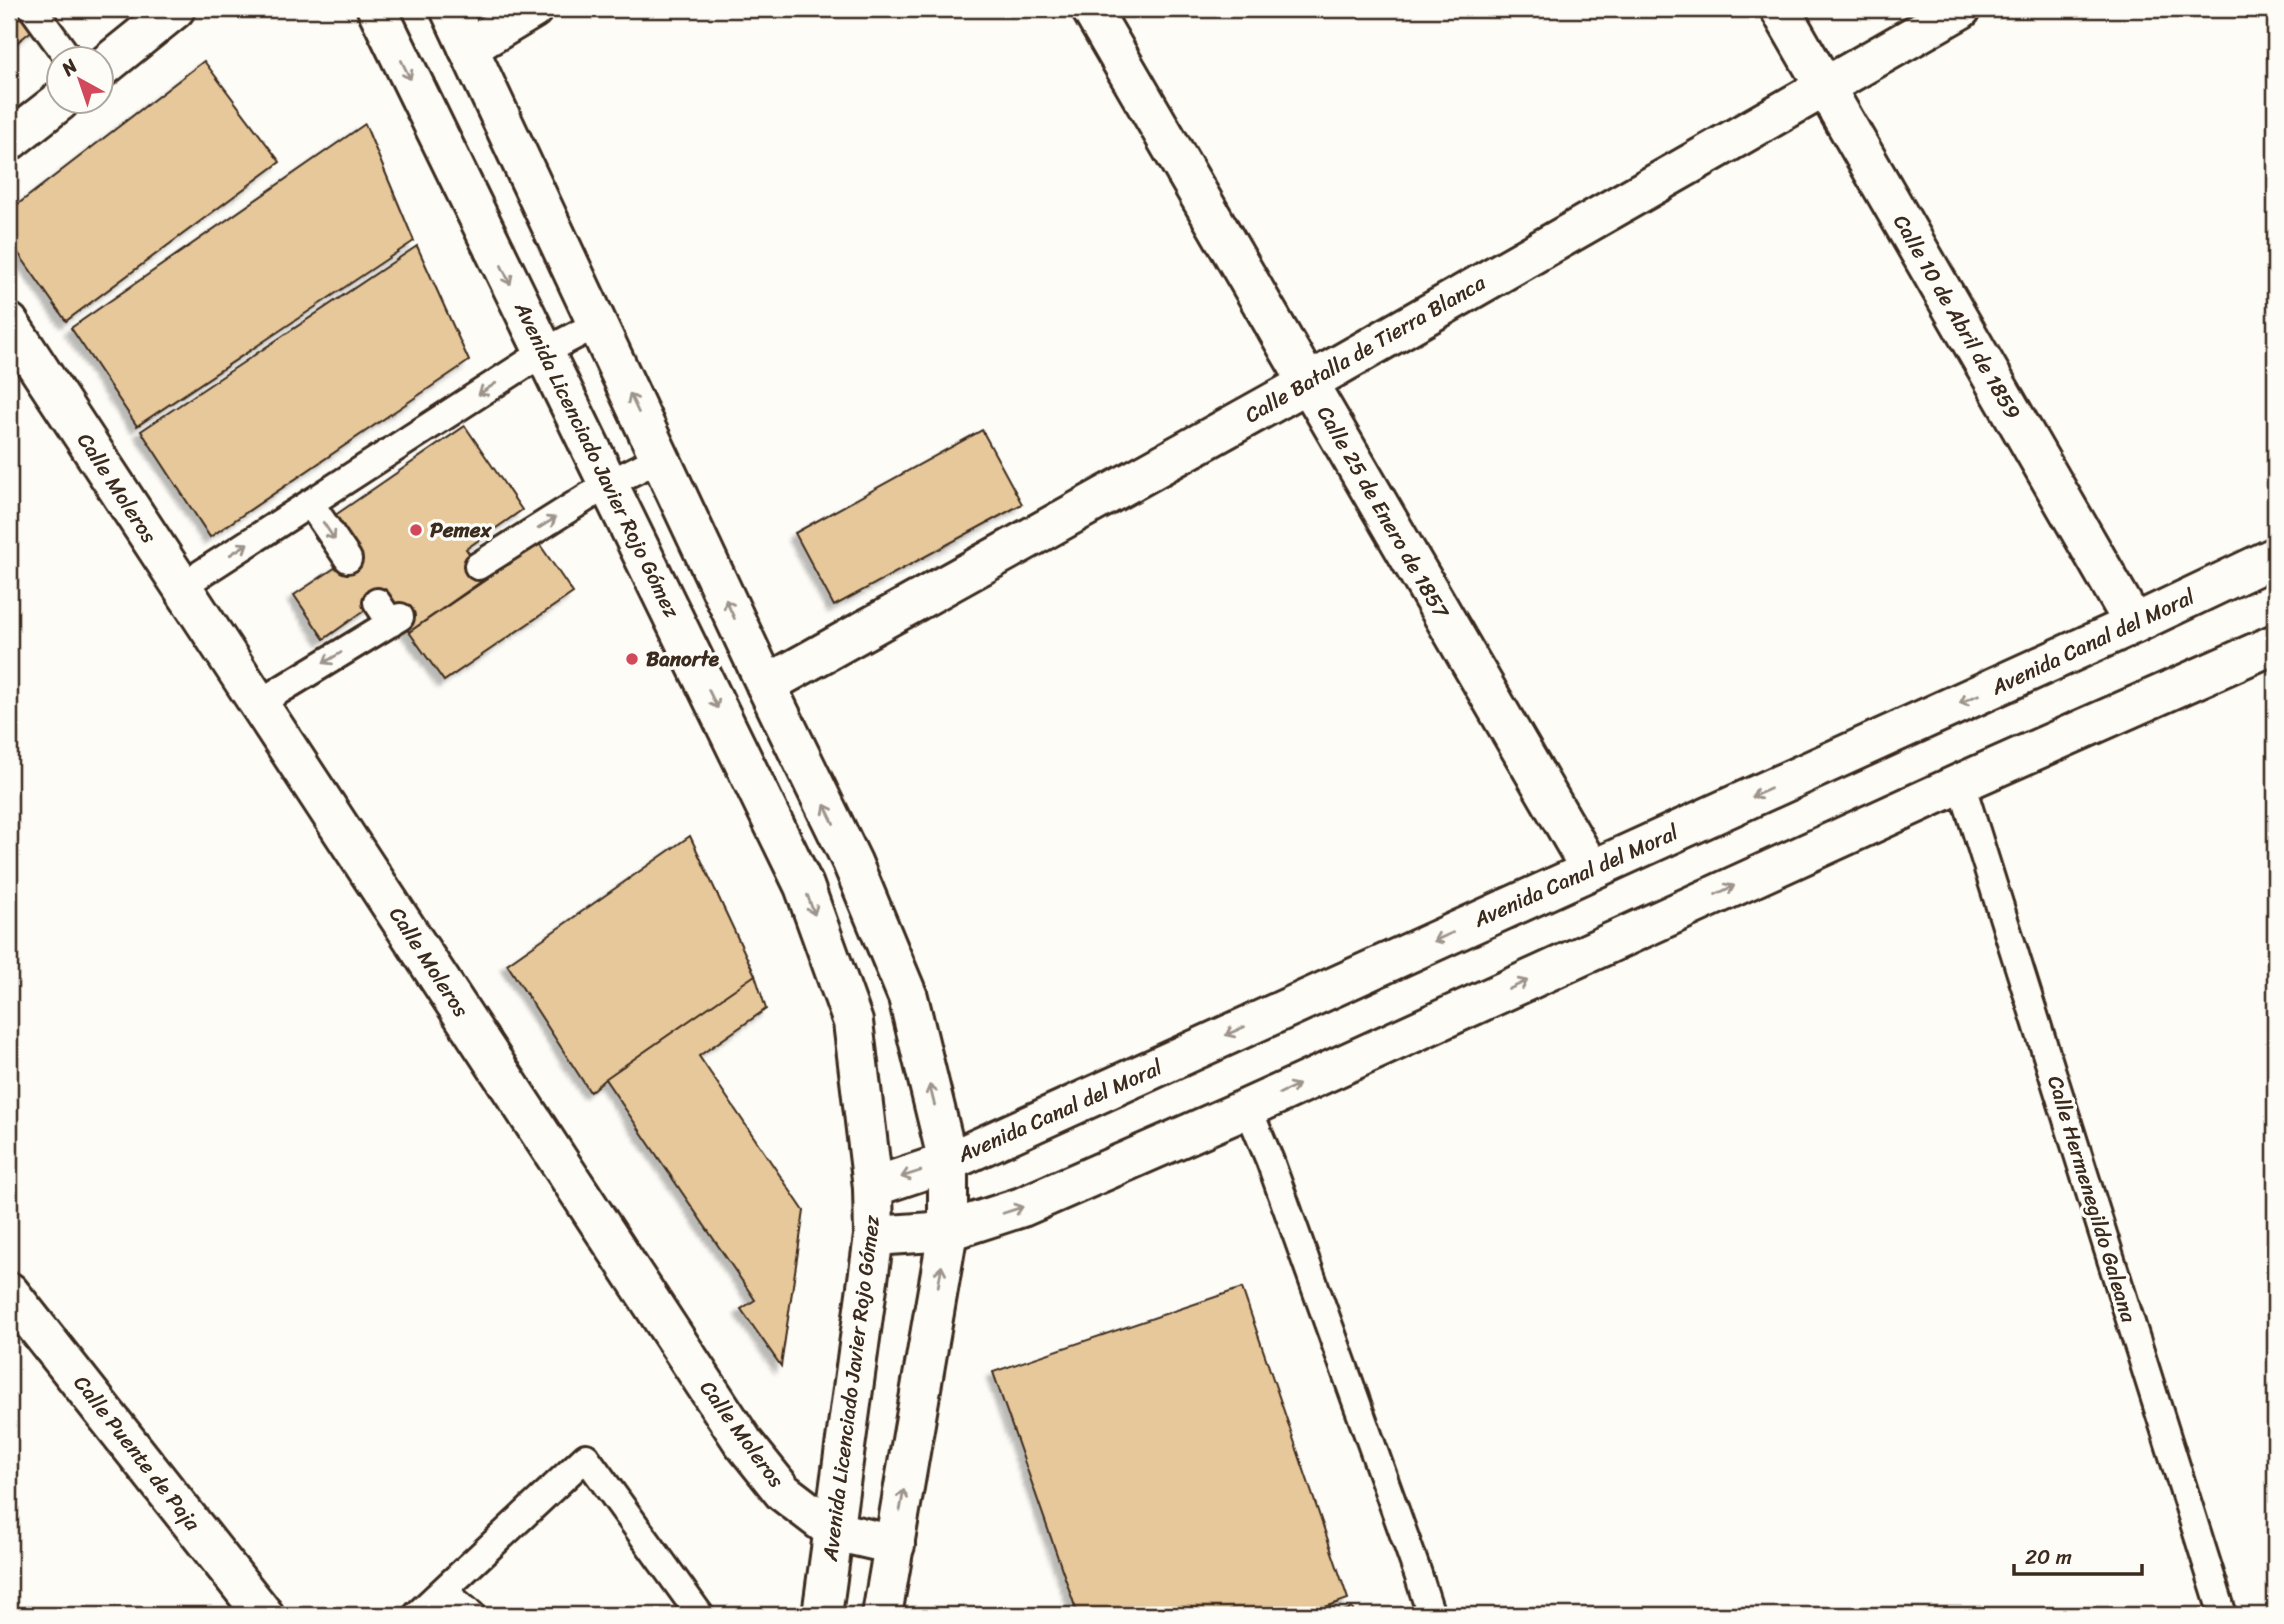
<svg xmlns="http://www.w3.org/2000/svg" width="2284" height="1624" font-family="Sriracha,sans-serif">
  <defs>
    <filter id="shadow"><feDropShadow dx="-6" dy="6" stdDeviation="2" flood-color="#0004"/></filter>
  </defs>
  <rect width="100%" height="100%" fill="#fdfcf7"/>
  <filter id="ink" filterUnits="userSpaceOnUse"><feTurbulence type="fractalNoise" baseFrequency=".0143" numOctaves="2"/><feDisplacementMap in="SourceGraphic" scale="14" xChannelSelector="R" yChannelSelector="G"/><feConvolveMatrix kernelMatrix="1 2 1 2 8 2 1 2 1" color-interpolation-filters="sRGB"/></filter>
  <g filter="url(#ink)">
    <path fill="#e7c89a" stroke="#3b2a1e" stroke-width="2" filter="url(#shadow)" d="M9,9h50l-50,40z
      M204,61l76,101 -214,159 -57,-81v-29z
      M365,124l49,117 -277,185 -66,-98z
      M417,246l52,115 -259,176 -69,-106z
      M465,426l57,84 -56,39 21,30 -78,53 -24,-36 -61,43 -30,-44 54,-36 -17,-41z
      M982,430l40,74 -188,102 -39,-73z
      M538,542l35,51 -129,88 -35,-49z
      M690,836l65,139 -150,104 -15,13 -83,-128z
      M755,975l11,34 -67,47 105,155 -23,155 -40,-57 14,-9 -150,-221z
      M1242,1288l106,311 -45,16h-225l-85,-243z
      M1352,1608l3,7h-23z"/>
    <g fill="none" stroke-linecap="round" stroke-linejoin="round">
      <g stroke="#3b2a1e" stroke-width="32">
        <path id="service" d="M33,9l37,51
          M310,503l38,56
          M478,566l130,-82 52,-26
          M182,586l362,-234 53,-28
          M377,602l14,21
          M259,703l141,-86
          M1961,783l262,832
          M1248,1108l22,53 148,413 13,41
          M443,1591l29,24
          M417,1615l169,-158 114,158"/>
      </g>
      <g stroke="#3b2a1e" stroke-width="44">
        <path id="minor" d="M1091,9l500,861
          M1780,9l354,615
          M468,48l65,-39
          M102,68l73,-59
          M9,141l51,-40
          M9,323l734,1119 40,50 51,39 61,14
          M766,685l542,-302 653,-374
          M9,1292l255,323"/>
      </g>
      <g stroke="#3b2a1e" stroke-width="44">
        <path id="secondary" d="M873,1187l75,-25 1186,-538 141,-67
          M874,1236l74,-5 74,-24 226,-99 713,-325 314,-139"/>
      </g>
      <g stroke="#3b2a1e" stroke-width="44">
        <path id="primary" d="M377,9l427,877 49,136 20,165 1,49 -52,379
          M450,9l316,676 86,177 56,135 40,165v69l-66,384"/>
      </g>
      <use href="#service" stroke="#fdfcf7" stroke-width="26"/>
      <use href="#minor" stroke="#fdfcf7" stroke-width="38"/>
      <use href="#secondary" stroke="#fdfcf7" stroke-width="38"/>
      <use href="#primary" stroke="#fdfcf7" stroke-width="38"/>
    </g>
    <defs><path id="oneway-shaft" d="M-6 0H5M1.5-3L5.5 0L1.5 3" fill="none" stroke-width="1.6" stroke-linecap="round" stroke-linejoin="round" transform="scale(1.75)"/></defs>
    <g stroke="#9c938a">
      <use href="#oneway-shaft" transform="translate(406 70) rotate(64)"/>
      <use href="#oneway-shaft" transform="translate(506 275) rotate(64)"/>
      <use href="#oneway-shaft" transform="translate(487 389) rotate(147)"/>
      <use href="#oneway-shaft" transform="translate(634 403) rotate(-115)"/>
      <use href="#oneway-shaft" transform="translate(547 523) rotate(-32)"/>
      <use href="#oneway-shaft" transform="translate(329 531) rotate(56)"/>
      <use href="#oneway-shaft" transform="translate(239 549) rotate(-33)"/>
      <use href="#oneway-shaft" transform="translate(730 609) rotate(-115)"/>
      <use href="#oneway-shaft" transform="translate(332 658) rotate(149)"/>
      <use href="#oneway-shaft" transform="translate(713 699) rotate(64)"/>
      <use href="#oneway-shaft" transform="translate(1969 699) rotate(156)"/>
      <use href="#oneway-shaft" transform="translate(1761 793) rotate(156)"/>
      <use href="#oneway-shaft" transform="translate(829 814) rotate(-116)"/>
      <use href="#oneway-shaft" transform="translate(1725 890) rotate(-25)"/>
      <use href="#oneway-shaft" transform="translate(811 905) rotate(70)"/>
      <use href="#oneway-shaft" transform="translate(1443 937) rotate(156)"/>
      <use href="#oneway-shaft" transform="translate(1518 985) rotate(-25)"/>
      <use href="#oneway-shaft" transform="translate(1235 1031) rotate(156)"/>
      <use href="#oneway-shaft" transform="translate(1289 1089) rotate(-25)"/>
      <use href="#oneway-shaft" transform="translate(932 1095) rotate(-104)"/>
      <use href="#oneway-shaft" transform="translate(911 1174) rotate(162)"/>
      <use href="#oneway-shaft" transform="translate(1013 1210) rotate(-18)"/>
      <use href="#oneway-shaft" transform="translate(940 1276) rotate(-80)"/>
      <use href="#oneway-shaft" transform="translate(902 1500) rotate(-80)"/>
    </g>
  </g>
  <g fill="#d1495b" stroke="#fdfcf7" stroke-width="2.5">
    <circle cx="416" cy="530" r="7"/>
    <circle cx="632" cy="659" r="7"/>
  </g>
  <g text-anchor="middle" stroke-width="7" stroke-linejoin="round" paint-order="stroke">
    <g font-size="21" fill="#3b2a1e" stroke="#fdfcf7">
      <text transform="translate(1957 317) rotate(60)" y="7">Calle 10 de Abril de 1859</text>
      <text transform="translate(1365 349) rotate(-30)" y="7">Calle Batalla de Tierra Blanca</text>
      <text transform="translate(597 460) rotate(64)" y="7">Avenida Licenciado Javier Rojo Gómez</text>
      <text transform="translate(117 488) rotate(57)" y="7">Calle Moleros</text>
      <text transform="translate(1383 512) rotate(60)" y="7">Calle 25 de Enero de 1857</text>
      <text transform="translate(2093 642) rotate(-25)" y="7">Avenida Canal del Moral</text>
      <text transform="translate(1576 876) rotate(-24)" y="7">Avenida Canal del Moral</text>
      <text transform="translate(429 962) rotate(57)" y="7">Calle Moleros</text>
      <text transform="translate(1060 1111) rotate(-24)" y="7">Avenida Canal del Moral</text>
      <text transform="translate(2092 1199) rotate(73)" y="7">Calle Hermenegildo Galeana</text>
      <text transform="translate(851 1388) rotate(-83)" y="7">Avenida Licenciado Javier Rojo Gómez</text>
      <text transform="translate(742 1434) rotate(54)" y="7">Calle Moleros</text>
      <text transform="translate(137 1453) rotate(52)" y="7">Calle Puente de Paja</text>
    </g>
    <g font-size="21" font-weight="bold" fill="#3b2a1e" stroke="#fdfcf7" text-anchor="start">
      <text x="430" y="537">Pemex</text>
      <text x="646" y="666">Banorte</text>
    </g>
  </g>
  <rect width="2284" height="1624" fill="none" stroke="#fdfcf7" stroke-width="35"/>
  <rect x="18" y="18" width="2249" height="1589" fill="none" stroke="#3b2a1e" stroke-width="2.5" filter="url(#ink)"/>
  <g transform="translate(80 80) rotate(320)"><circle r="33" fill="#fdfcf7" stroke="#afa8a0" stroke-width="2"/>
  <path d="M0-5L12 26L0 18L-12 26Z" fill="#d1495b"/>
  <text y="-10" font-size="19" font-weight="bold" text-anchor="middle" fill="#3b2a1e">N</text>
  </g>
  <path d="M2014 1564v10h128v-10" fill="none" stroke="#3b2a1e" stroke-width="3.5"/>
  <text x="2025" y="1564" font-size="21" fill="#3b2a1e" stroke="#fdfcf7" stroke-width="5" paint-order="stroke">20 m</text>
</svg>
